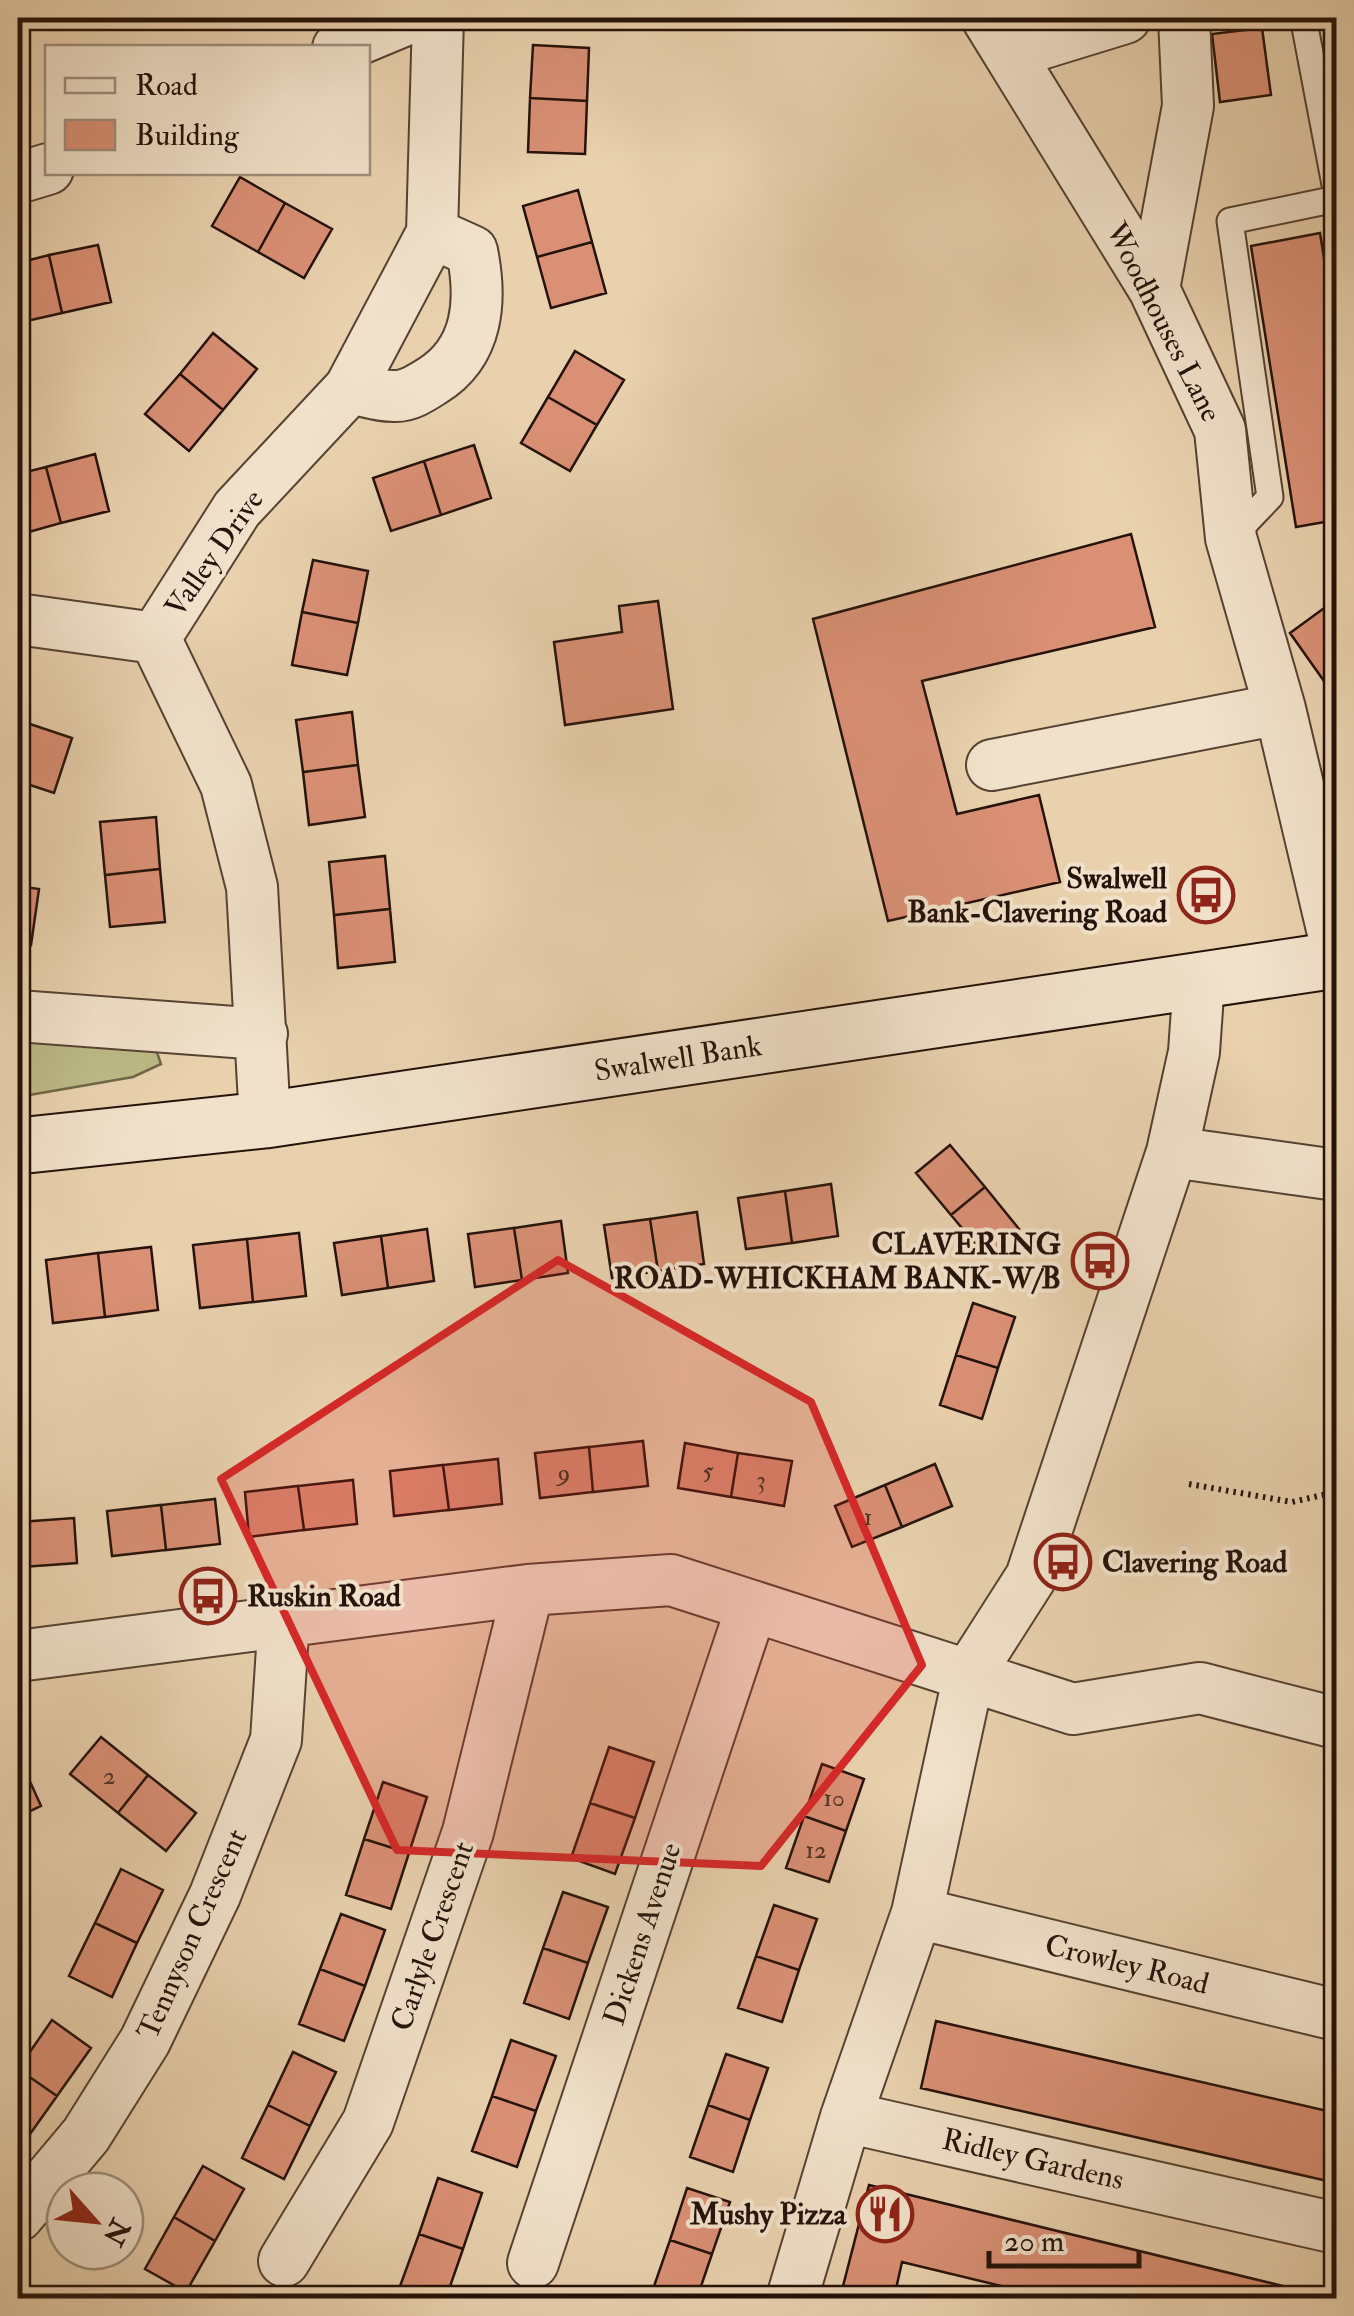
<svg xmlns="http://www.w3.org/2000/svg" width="1354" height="2316" font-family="'IM FELL Double Pica',serif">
  <rect width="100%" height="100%" fill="#e9d1ae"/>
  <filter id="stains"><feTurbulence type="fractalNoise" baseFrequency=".002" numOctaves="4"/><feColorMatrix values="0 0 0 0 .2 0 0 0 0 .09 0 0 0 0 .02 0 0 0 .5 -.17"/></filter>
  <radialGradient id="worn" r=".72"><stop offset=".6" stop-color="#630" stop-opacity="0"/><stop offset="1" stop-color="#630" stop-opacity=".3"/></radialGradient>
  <path fill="#bcba86" stroke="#706648" stroke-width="2.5" d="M18,1034l136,10 7,20 -28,13 -115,20z"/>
  <path fill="#da9075" stroke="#251209" stroke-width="2.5" d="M1262,28l9,67 -51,7 -8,-68z
    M533,45l56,3 -2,53 -57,-3z
    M530,98l57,3 -2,53 -57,-2z
    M240,177l45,26 -27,49 -46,-26z
    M578,190l14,52 -55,15 -14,-51z
    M285,203l47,26 -28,49 -46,-26z
    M1320,233l16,99v188l-40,7 -45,-281z
    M592,242l14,51 -55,15 -14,-51z
    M98,245l13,57 -49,11 -13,-58z
    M49,255l13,58 -44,10v-60z
    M213,333l44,36 -34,41 -43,-36z
    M575,351l49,29 -27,45 -49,-28z
    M180,374l43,36 -34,41 -44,-37z
    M548,397l49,28 -27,46 -49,-28z
    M474,445l17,53 -50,17 -17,-54z
    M95,454l14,57 -48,12 -15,-56z
    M424,461l17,54 -50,16 -18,-53z
    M46,467l15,56 -43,12v-61z
    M1131,534l24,93 -233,54 35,133 82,-19 21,87 -172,39 -75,-302z
    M313,560l55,11 -10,52 -56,-11z
    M658,601l15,108 -108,16 -11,-83 68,-10 -3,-26z
    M1327,606l9,13v79l-46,-65z
    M302,612l56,11 -11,52 -55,-10z
    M352,712l6,53 -55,7 -7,-52z
    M24,722l48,16 -18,55 -36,-12v-37z
    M358,765l7,52 -56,8 -6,-53z
    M156,817l4,52 -55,6 -5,-53z
    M385,856l5,53 -56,6 -5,-53z
    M160,869l5,53 -55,5 -5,-52z
    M18,886l21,3 -8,56 -13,-2z
    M390,909l5,53 -57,6 -4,-53z
    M950,1145l35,42 -34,28 -35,-42z
    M831,1184l7,52 -46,7 -7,-52z
    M985,1187l34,42 -33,28 -35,-42z
    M785,1191l7,52 -46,6 -8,-51z
    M697,1212l7,52 -46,7 -8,-52z
    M650,1219l8,52 -46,7 -8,-53z
    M561,1221l7,52 -46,7 -8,-52z
    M514,1228l8,52 -47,7 -7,-53z
    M427,1229l7,52 -46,7 -7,-52z
    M299,1233l7,63 -53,6 -6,-63z
    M381,1236l7,52 -46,7 -8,-52z
    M247,1239l6,63 -53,6 -7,-63z
    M151,1247l7,63 -53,7 -7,-64z
    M98,1253l7,64 -52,6 -7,-63z
    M973,1303l42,14 -17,51 -42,-13z
    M956,1355l42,13 -16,51 -42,-14z
    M643,1441l5,45 -55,6 -4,-45z
    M685,1443l53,10 -7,44 -53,-9z
    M589,1447l4,45 -53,6 -5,-45z
    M738,1453l54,8 -8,45 -53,-9z
    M498,1459l4,45 -53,6 -6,-45z
    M935,1464l17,42 -50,21 -17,-42z
    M443,1465l6,45 -55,6 -4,-45z
    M353,1480l4,44 -53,6 -6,-44z
    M885,1485l17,42 -50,20 -17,-41z
    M298,1486l6,44 -55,7 -4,-45z
    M215,1499l5,45 -54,6 -5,-45z
    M161,1505l5,45 -54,6 -5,-45z
    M74,1518l3,45 -54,4 -3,-45z
    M20,1522l3,45 -5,1v-45z
    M101,1737l47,38 -30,38 -48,-39z
    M609,1747l45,15 -19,56 -45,-15z
    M18,1755l23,51 -23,11z
    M822,1764l42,15 -18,52 -42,-15z
    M148,1775l48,38 -30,38 -48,-38z
    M383,1782l44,15 -18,56 -45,-14z
    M590,1803l45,15 -20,56 -44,-16z
    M804,1816l42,15 -17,51 -43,-14z
    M364,1839l45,14 -18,56 -45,-14z
    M121,1869l42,21 -26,53 -42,-20z
    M563,1892l45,15 -20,56 -45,-15z
    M774,1905l43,14 -18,51 -43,-14z
    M341,1914l44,16 -20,56 -45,-17z
    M95,1923l42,20 -25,54 -43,-21z
    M543,1948l45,15 -19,56 -45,-16z
    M756,1956l43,14 -17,52 -44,-14z
    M320,1969l45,17 -21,55 -45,-17z
    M52,2020l39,28 -34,48 -39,-27z
    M936,2021l400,92v70l-415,-95z
    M511,2040l45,16 -20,55 -44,-15z
    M293,2052l43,20 -26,54 -42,-21z
    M726,2054l42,14 -18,52 -42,-15z
    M18,2069l39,27 -34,48 -5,-4z
    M492,2096l44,15 -19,56 -45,-16z
    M268,2105l42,21 -26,53 -42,-21z
    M708,2105l42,15 -17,52 -43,-15z
    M203,2166l41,23 -29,52 -41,-24z
    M438,2178l44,15 -19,56 -44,-15z
    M869,2185l463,113h-281l-149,-36 -8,36h-21l-31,-8z
    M687,2188l43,14 -18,52 -42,-14z
    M174,2217l41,24 -29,51 -41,-23z
    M419,2234l44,15 -17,49h-21l-26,-9z
    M670,2240l42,14 -15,44h-24l-21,-6z"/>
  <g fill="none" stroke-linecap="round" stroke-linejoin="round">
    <g stroke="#564232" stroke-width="29">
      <path id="lane" d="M1305,27l31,163
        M1231,538l39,-41 -40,-276 106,-22"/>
    </g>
    <g stroke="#564232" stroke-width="54">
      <path id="street" d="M987,18l167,271 66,141 11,108 49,171 56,237
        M338,48l72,-30
        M1011,53l114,-35
        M18,178l30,-9
        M1154,289l34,-183 -4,-88
        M350,388c15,3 32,9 46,8 13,0 25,-8 36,-15 47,-29 50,-81 40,-130l-40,-18
        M18,619l137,19
        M992,765l288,-56
        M18,1016l244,18
        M265,1120l-13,-233 -26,-102 -71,-147 82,-129 113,-121 82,-155 6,-215
        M1172,1152l164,23
        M18,1656l510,-66 143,-10 402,129 127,-21 136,35
        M917,1913l419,102
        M846,2117l490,111
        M18,2216l68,-81 59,-94 70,-146 61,-155 8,-122
        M284,2261l84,-139 100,-290 60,-242
        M533,2263l219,-657
        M792,2298l54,-181 71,-204 52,-239 62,-97 141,-425 22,-100 5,-72"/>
    </g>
    <g stroke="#251209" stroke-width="59">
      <path id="secondary" d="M18,1146l247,-26 1071,-160"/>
    </g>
    <path stroke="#251209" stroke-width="6" stroke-dasharray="2.5 5" stroke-linecap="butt" d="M1189,1484l103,18 44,-10"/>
    <use href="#lane" stroke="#f1e1ca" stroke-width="25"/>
    <use href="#street" stroke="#f1e1ca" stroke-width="50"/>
    <use href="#secondary" stroke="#f1e1ca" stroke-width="55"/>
  </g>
  <path fill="#d62828" fill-opacity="0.2" stroke="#d62828" stroke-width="8" stroke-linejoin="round" d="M558,1260l253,142 111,263 -161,201 -364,-16 -176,-371z"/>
  <defs>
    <g id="bus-ring" transform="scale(2.875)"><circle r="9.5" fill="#f1e1ca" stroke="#8f2418" stroke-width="1.5"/><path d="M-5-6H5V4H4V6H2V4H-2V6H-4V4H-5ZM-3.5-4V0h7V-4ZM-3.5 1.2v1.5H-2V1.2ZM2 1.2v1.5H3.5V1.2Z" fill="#8f2418"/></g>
    <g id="restaurant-ring" transform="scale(2.875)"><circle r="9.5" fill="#f1e1ca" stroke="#8f2418" stroke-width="1.5"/><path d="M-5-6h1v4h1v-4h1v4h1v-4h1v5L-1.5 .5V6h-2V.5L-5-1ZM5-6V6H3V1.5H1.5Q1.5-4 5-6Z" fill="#8f2418"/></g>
  </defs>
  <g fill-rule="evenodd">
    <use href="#bus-ring" x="1206" y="895"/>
    <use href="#bus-ring" x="1100" y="1261"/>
    <use href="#bus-ring" x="1063" y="1562"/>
    <use href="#bus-ring" x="208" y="1596"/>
    <use href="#restaurant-ring" x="885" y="2214"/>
  </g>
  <g text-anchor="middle" stroke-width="8" stroke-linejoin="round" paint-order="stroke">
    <g font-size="25" fill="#523224">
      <text x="708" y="1479">5</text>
      <text x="564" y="1481">9</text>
      <text x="761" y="1488">3</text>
      <text x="868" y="1525">1</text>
      <text x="109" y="1784">2</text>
      <text x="834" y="1806">10</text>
      <text x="816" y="1858">12</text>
    </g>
    <g font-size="30" fill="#251209" stroke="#f1e1ca">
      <text transform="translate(1164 322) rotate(63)" y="10">Woodhouses Lane</text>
      <text transform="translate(214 553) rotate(-55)" y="10">Valley Drive</text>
      <text transform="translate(678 1058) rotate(-9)" y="10">Swalwell Bank</text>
      <text transform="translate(192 1934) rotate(-66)" y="10">Tennyson Crescent</text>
      <text transform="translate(642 1934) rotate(-72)" y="10">Dickens Avenue</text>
      <text transform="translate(432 1936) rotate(-71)" y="10">Carlyle Crescent</text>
      <text transform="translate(1127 1964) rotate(14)" y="10">Crowley Road</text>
      <text transform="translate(1033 2159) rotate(13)" y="10">Ridley Gardens</text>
    </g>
    <g font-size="30" font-weight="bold" fill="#251209" stroke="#f1e1ca" text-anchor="end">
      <text x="1167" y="888">Swalwell<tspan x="1167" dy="34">Bank-Clavering Road</tspan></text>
      <text x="1061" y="1254">CLAVERING<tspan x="1061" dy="34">ROAD-WHICKHAM BANK-W/B</tspan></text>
      <text x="1102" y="1572" text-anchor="start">Clavering Road</text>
      <text x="247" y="1606" text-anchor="start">Ruskin Road</text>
      <text x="846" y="2224">Mushy Pizza</text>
    </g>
  </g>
  <rect width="1354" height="2316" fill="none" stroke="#e9d1ae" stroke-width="60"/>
  <rect x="20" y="20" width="1314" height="2276" fill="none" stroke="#251209" stroke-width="5"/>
  <rect x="30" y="30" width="1294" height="2256" fill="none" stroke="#251209" stroke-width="2.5"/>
  <rect x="45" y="45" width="325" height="130" fill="#f1e1ca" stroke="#9f8e7d" stroke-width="2.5"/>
  <rect x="65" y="78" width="50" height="15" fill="#f1e1ca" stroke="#9f8e7d" stroke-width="2.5"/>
  <text x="135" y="95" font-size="30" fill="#251209">Road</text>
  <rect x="65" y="120" width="50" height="30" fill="#da9075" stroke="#9f8e7d" stroke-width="2.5"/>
  <text x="135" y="145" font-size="30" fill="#251209">Building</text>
  <g transform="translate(95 2221) rotate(117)"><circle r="48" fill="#f1e1ca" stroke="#9f8e7d" stroke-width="2.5"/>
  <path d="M0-8L18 38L0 25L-18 38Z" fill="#8f2418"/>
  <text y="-15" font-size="28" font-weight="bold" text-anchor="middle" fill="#251209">N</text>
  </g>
  <path d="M989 2251v15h150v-15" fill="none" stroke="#251209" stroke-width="5"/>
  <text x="1004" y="2251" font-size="30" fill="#251209" stroke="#f1e1ca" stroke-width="8" paint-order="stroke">20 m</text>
  <rect width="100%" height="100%" filter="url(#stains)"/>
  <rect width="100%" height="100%" fill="url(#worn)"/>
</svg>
